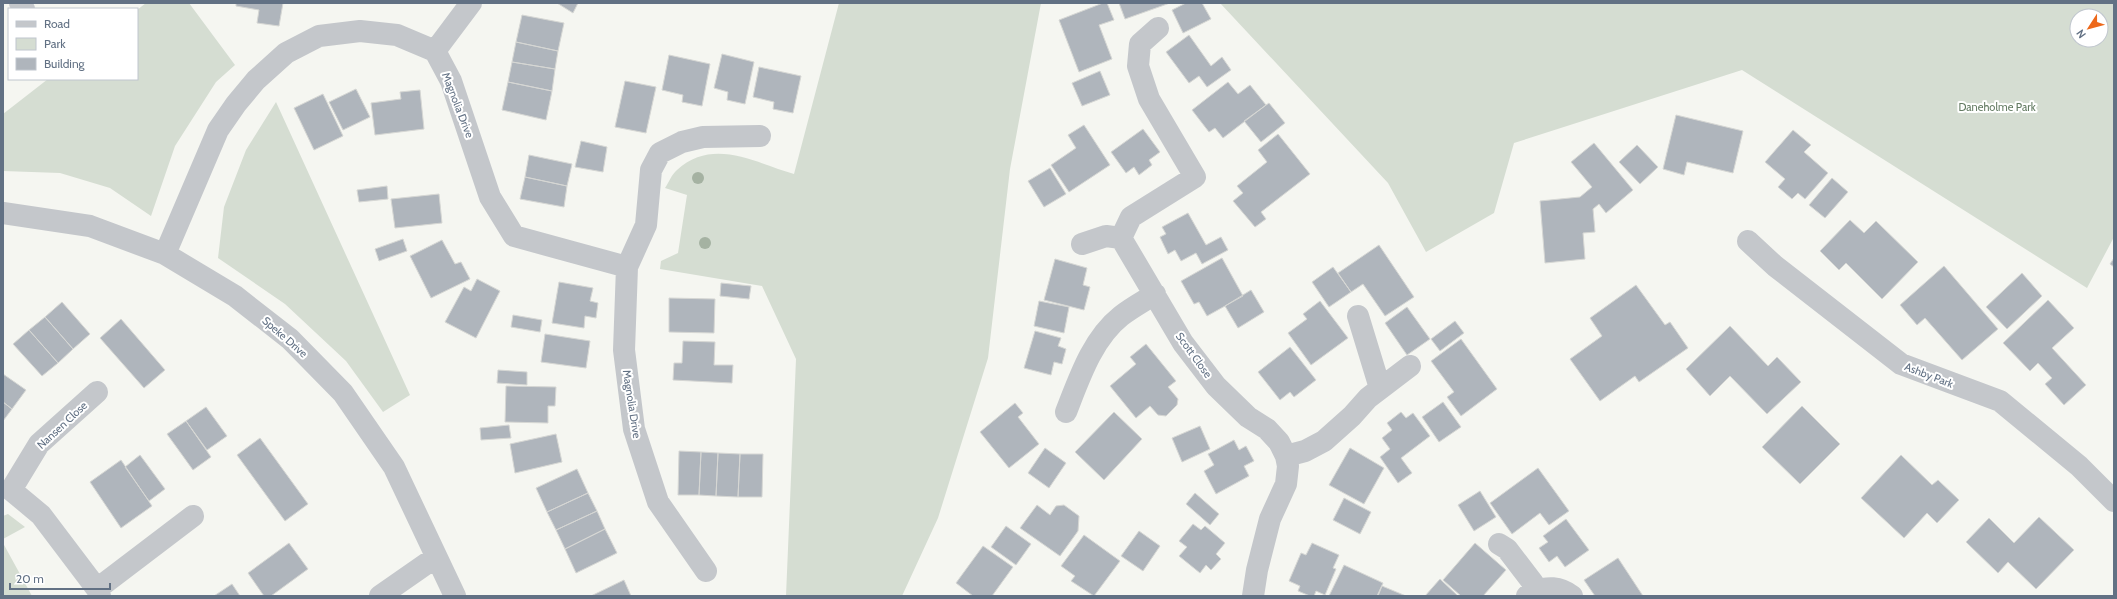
<svg xmlns="http://www.w3.org/2000/svg" width="2117" height="599" font-family="Cabin,sans-serif">
  <rect width="100%" height="100%" fill="#f5f6f1"/>
  <path fill="#d5ddd2" fill-rule="evenodd" d="M146,3h43l46,62 -19,17 -41,64 -24,70 -41,-28 -50,-15 -57,-2v-57l45,-35h89v-69z
    M839,3h202l-31,166 -22,189 -50,160 -36,78h-116l10,-237 -34,-73 -102,-17 1,-8 17,-8 9,-58 -22,-7c4,-6 7,-14 12,-18 37,-33 78,-7 117,4z
    M1220,3h894v234l-27,51 -345,-218 -228,73 -20,70 -68,39 -38,-69zM2077,16h24v24h-24z
    M276,102l134,293 -27,17 -37,-51 -61,-57 -67,-46 6,-51 22,-57z
    M8,514l17,13 -22,12v-23z
    M3,543l29,53h-29z"/>
  <path fill="#afb5bc" stroke="#d6d7d4" d="M236,3h47l-4,23 -22,-3 2,-13 -23,-4z
    M557,3h21l-5,10z
    M1103,3h4l7,17 -15,5 13,34 -33,13 -20,-52z
    M1119,3h51l-45,16z
    M1186,3h16l9,16 -28,14 -11,-23z
    M522,15l42,8 -6,28 -42,-9z
    M1189,35l22,31 11,-9 9,13 -24,17 -8,-11 -10,7 -23,-31z
    M516,42l42,9 -3,18 -43,-7z
    M722,54l32,8 -9,42 -18,-4 1,-8 -14,-4z
    M669,55l41,9 -8,42 -20,-4 1,-7 -21,-5z
    M512,62l43,7 -3,22 -44,-9z
    M759,67l42,9 -8,37 -20,-4 1,-7 -21,-5z
    M1100,71l10,24 -28,11 -10,-23z
    M625,81l31,6 -10,46 -31,-6z
    M508,82l44,9 -6,29 -44,-10z
    M1228,82l10,12 12,-9 16,20 -43,33 -8,-10 -6,4 -17,-22z
    M356,89l14,28 -27,13 -14,-28z
    M420,90l4,39 -49,6 -4,-32 30,-4 -1,-7z
    M323,94l20,42 -29,14 -20,-42z
    M1269,103l16,20 -24,19 -17,-21z
    M1676,115l67,16 -10,42 -46,-11 -3,13 -21,-6z
    M1084,125l26,40 -41,27 -18,-27 25,-17 -8,-13z
    M1143,129l17,23 -11,8 3,5 -13,10 -5,-8 -8,6 -15,-21z
    M1793,130l18,15 -7,7 24,21 -23,26 -7,-6 -6,6 -14,-12 7,-8 -20,-17z
    M1278,134l32,40 -49,38 5,7 -11,8 -22,-26 10,-8 -6,-7 30,-24 -9,-12z
    M581,141l26,6 -4,25 -28,-5z
    M1594,143l39,47 -27,23 -7,-9 -6,5 2,23 -12,1 2,26 -40,4 -5,-62 40,-4 12,-10 -21,-25z
    M1637,145l21,22 -18,17 -21,-22z
    M529,155l43,9 -5,22 -42,-9z
    M1050,168l16,26 -22,13 -16,-26z
    M525,177l42,9 -3,21 -44,-8z
    M1832,178l16,14 -23,26 -16,-13z
    M387,186l1,13 -29,3 -2,-12z
    M439,194l3,29 -47,5 -4,-29z
    M1188,213l18,32 15,-8 7,13 -26,14 -6,-11 -15,8 -6,-11 -7,4 -8,-17 6,-3 -4,-7z
    M1850,220l14,13 12,-12 42,41 -36,37 -36,-36 -7,7 -19,-19z
    M403,239l4,12 -28,10 -4,-12z
    M442,240l13,24 6,-2 9,17 -39,19 -21,-42z
    M1379,245l35,52 -29,19 -22,-32 -12,8 -13,-19z
    M1222,258l21,38 -36,20 -8,-14 -5,2 -13,-23z
    M2114,258v9l-4,-3z
    M1055,259l32,9 -4,17 7,2 -6,23 -40,-10z
    M1944,266l54,63 -36,31 -37,-42 -8,7 -17,-20z
    M1333,267l18,25 -22,15 -17,-25z
    M2022,273l20,23 -35,33 -21,-22z
    M477,279l23,12 -24,47 -31,-16 19,-35 7,4z
    M559,282l34,6 -3,13 8,2 -2,15 -11,-2 -1,12 -32,-5z
    M721,283l30,3 -2,13 -29,-3z
    M1636,285l29,40 5,-3 18,26 -49,34 -4,-6 -35,25 -30,-42 32,-23 -12,-18z
    M1251,290l13,22 -26,16 -13,-22z
    M669,298l46,1 -1,34 -45,-1z
    M2048,300l26,28 -22,20 34,37 -22,20 -19,-21 7,-6 -14,-15 -8,8 -27,-28z
    M1039,301l30,6 -5,26 -30,-7z
    M1320,301l28,37 -37,27 -23,-32 19,-14 -4,-5z
    M62,302l28,32 -17,15 -28,-32z
    M1407,307l23,32 -23,16 -22,-32z
    M513,315l29,5 -2,12 -29,-5z
    M45,317l28,32 -15,14 -29,-33z
    M121,319l44,51 -21,18 -44,-50z
    M1455,321l9,12 -24,18 -9,-12z
    M1730,326l38,40 9,-9 24,25 -34,32 -37,-38 -20,20 -24,-27z
    M29,330l29,33 -16,13 -29,-32z
    M1035,331l26,7 -3,8 8,3 -4,15 -8,-2 -3,13 -27,-7z
    M545,334l45,7 -4,27 -45,-6z
    M1461,339l36,50 -36,27 -14,-19 7,-5 -23,-31z
    M683,341l32,1 -1,23h19l-1,18 -59,-3 1,-17h8z
    M1146,344l30,37 -8,6 10,12 -1,6 -11,11 -8,-1 -8,-9 -14,12 -26,-32 26,-22 -6,-7z
    M1290,347l26,33 -22,17 -4,-5 -10,8 -22,-28z
    M498,370l29,2v13l-30,-2z
    M3,374l23,16 -14,19 -9,-7z
    M506,386l50,1 -1,19h-7v17l-43,-1z
    M3,402l9,7 -9,12z
    M1443,402l18,25 -22,15 -17,-25z
    M1015,403l8,10 -5,4 21,27 -30,24 -29,-36z
    M1802,406l38,38 -40,40 -38,-37z
    M206,407l21,29 -20,14 -21,-29z
    M1114,412l28,27 -38,41 -29,-28z
    M1401,412l5,6 7,-5 17,23 -29,22 11,15 -14,10 -18,-26 10,-8 -8,-11 10,-8 -5,-7z
    M186,421l25,36 -18,13 -26,-36z
    M509,425l2,13 -30,2 -1,-12z
    M1200,426l10,23 -28,13 -10,-24z
    M556,434l6,28 -47,11 -5,-29z
    M260,438l48,66 -23,17 -48,-66z
    M1234,440l5,10 7,-4 8,15 -10,5 5,10 -33,18 -12,-23 10,-6 -6,-11z
    M1045,448l21,15 -17,25 -21,-15z
    M1350,448l34,20 -20,36 -35,-19z
    M679,451l22,1 -2,43h-21z
    M701,452l17,1 -2,43 -17,-1z
    M718,453l22,1 -2,43 -22,-1z
    M740,454h23l-1,43h-24z
    M140,455l25,34 -16,12 -24,-34z
    M1901,455l31,30 6,-5 21,20 -22,23 -10,-10 -23,25 -43,-40z
    M121,460l31,46 -31,22 -31,-46z
    M1538,468l31,43 -20,14 -9,-12 -28,21 -22,-31z
    M577,469l11,24 -41,19 -11,-24z
    M1480,491l16,26 -22,14 -16,-26z
    M588,493l9,18 -41,19 -9,-18z
    M1195,493l24,21 -9,11 -24,-21z
    M1344,498l27,14 -11,22 -27,-14z
    M1037,505l13,10 6,-9 8,-1 15,11 -1,15 -18,25 -40,-28z
    M597,511l8,18 -40,20 -9,-19z
    M2039,517l35,33 -38,39 -28,-27 -10,11 -32,-31 23,-24 25,25z
    M1566,519l23,31 -24,17 -8,-11 -8,6 -10,-14 9,-6 -5,-6z
    M1193,524l8,6 4,-4 20,17 -9,11 5,5 -10,11 -5,-5 -6,8 -21,-17 8,-9 -8,-6z
    M1006,526l25,18 -15,21 -25,-18z
    M605,529l12,24 -41,20 -11,-24z
    M1139,531l21,15 -17,25 -22,-15z
    M1084,535l36,26 -26,35 -23,-15 4,-5 -14,-10z
    M289,543l19,26 -37,27h-7l-16,-23z
    M1312,543l27,12 -6,13 3,1 -11,26 -9,-4 -2,5h-4l-12,-5 2,-5 -11,-5 12,-28 5,2z
    M1475,543l31,27 -23,26h-22l-18,-16z
    M983,546l30,21 -21,29h-19l-17,-13z
    M1618,558l25,38h-48l-11,-16z
    M1344,565l39,18 -6,13h-48z
    M1440,579l18,17h-33z
    M624,580l7,16h-40z
    M232,584l8,12h-26z
    M1382,586l24,10h-28z"/>
  <g fill="none" stroke-linecap="round" stroke-linejoin="round">
    <path stroke="#c4c7cb" stroke-width="22" d="M20,3l4,6
      M1158,28l-18,16 -2,22 11,33 46,78 -64,40 -10,21 62,105 33,43 32,31 19,12 12,13 7,14 2,10 -2,18 -16,35 -13,51 -4,26
      M435,51l36,-48
      M3,213l87,13 75,28 70,42 55,43 53,54 51,74 61,129
      M1748,241l27,25 126,98 99,37 79,65 35,35
      M1082,244l24,-8 15,2
      M165,254l53,-124 18,-26 20,-24 30,-27 33,-17 41,-5 37,4 38,16 16,30 39,116 24,39 113,31
      M1358,316l22,72
      M97,392l-58,52 -28,46 30,25 56,74 3,7
      M1066,412c13,-33 26,-73 55,-96 10,-8 23,-15 34,-22
      M1286,456l19,-5 19,-10 28,-25 16,-18 42,-32
      M1499,544l8,5 26,34 -1,8 -5,5
      M706,571l-48,-69 -24,-73 -10,-79 3,-83 19,-42 5,-55 9,-17 22,-11 21,-5 57,-1
      M97,589l96,-73
      M1532,591c16,-4 27,-5 40,5
      M380,596l56,-39"/>
  </g>
  <g fill="#a5b2a2">
    <circle cx="698" cy="178" r="6"/>
    <circle cx="705" cy="243" r="6"/>
  </g>
  <g text-anchor="middle" stroke-width="4" stroke-linejoin="round" paint-order="stroke">
    <g font-size="11" fill="#627184" stroke="#fff">
      <text transform="translate(458 105) rotate(69)" y="4">Magnolia Drive</text>
      <text transform="translate(285 337) rotate(41)" y="4">Speke Drive</text>
      <text transform="translate(1194 355) rotate(54)" y="4">Scott Close</text>
      <text transform="translate(1929 375) rotate(21)" y="4">Ashby Park</text>
      <text transform="translate(632 404) rotate(81)" y="4">Magnolia Drive</text>
      <text transform="translate(62 425) rotate(-43)" y="4">Nansen Close</text>
    </g>
    <g font-size="11" fill="#637b62" stroke="#fff">
      <text x="1997" y="111">Daneholme Park</text>
    </g>
  </g>
  <rect width="2117" height="599" fill="none" stroke="#627184" stroke-width="8"/>
  <rect x="8" y="8" width="130" height="72" fill="#ffffff" stroke="#c0c6ce"/>
  <rect x="16" y="21" width="20" height="6" fill="#c4c7cb" stroke="#c0c6ce"/>
  <text x="44" y="28" font-size="12" fill="#627184">Road</text>
  <rect x="16" y="38" width="20" height="12" fill="#d5ddd2" stroke="#c0c6ce"/>
  <text x="44" y="48" font-size="12" fill="#627184">Park</text>
  <rect x="16" y="58" width="20" height="12" fill="#afb5bc" stroke="#c0c6ce"/>
  <text x="44" y="68" font-size="12" fill="#627184">Building</text>
  <g transform="translate(2089 28) rotate(234)"><circle r="19" fill="#ffffff" stroke="#c0c6ce"/>
  <path d="M0-3L7 15L0 10L-7 15Z" fill="#ed681a"/>
  <text y="-6" font-size="11" font-weight="bold" text-anchor="middle" fill="#627184">N</text>
  </g>
  <path d="M10 583v6h100v-6" fill="none" stroke="#627184" stroke-width="2"/>
  <text x="16" y="583" font-size="12" fill="#627184" stroke="#ffffff" stroke-width="3" paint-order="stroke">20 m</text>
</svg>
